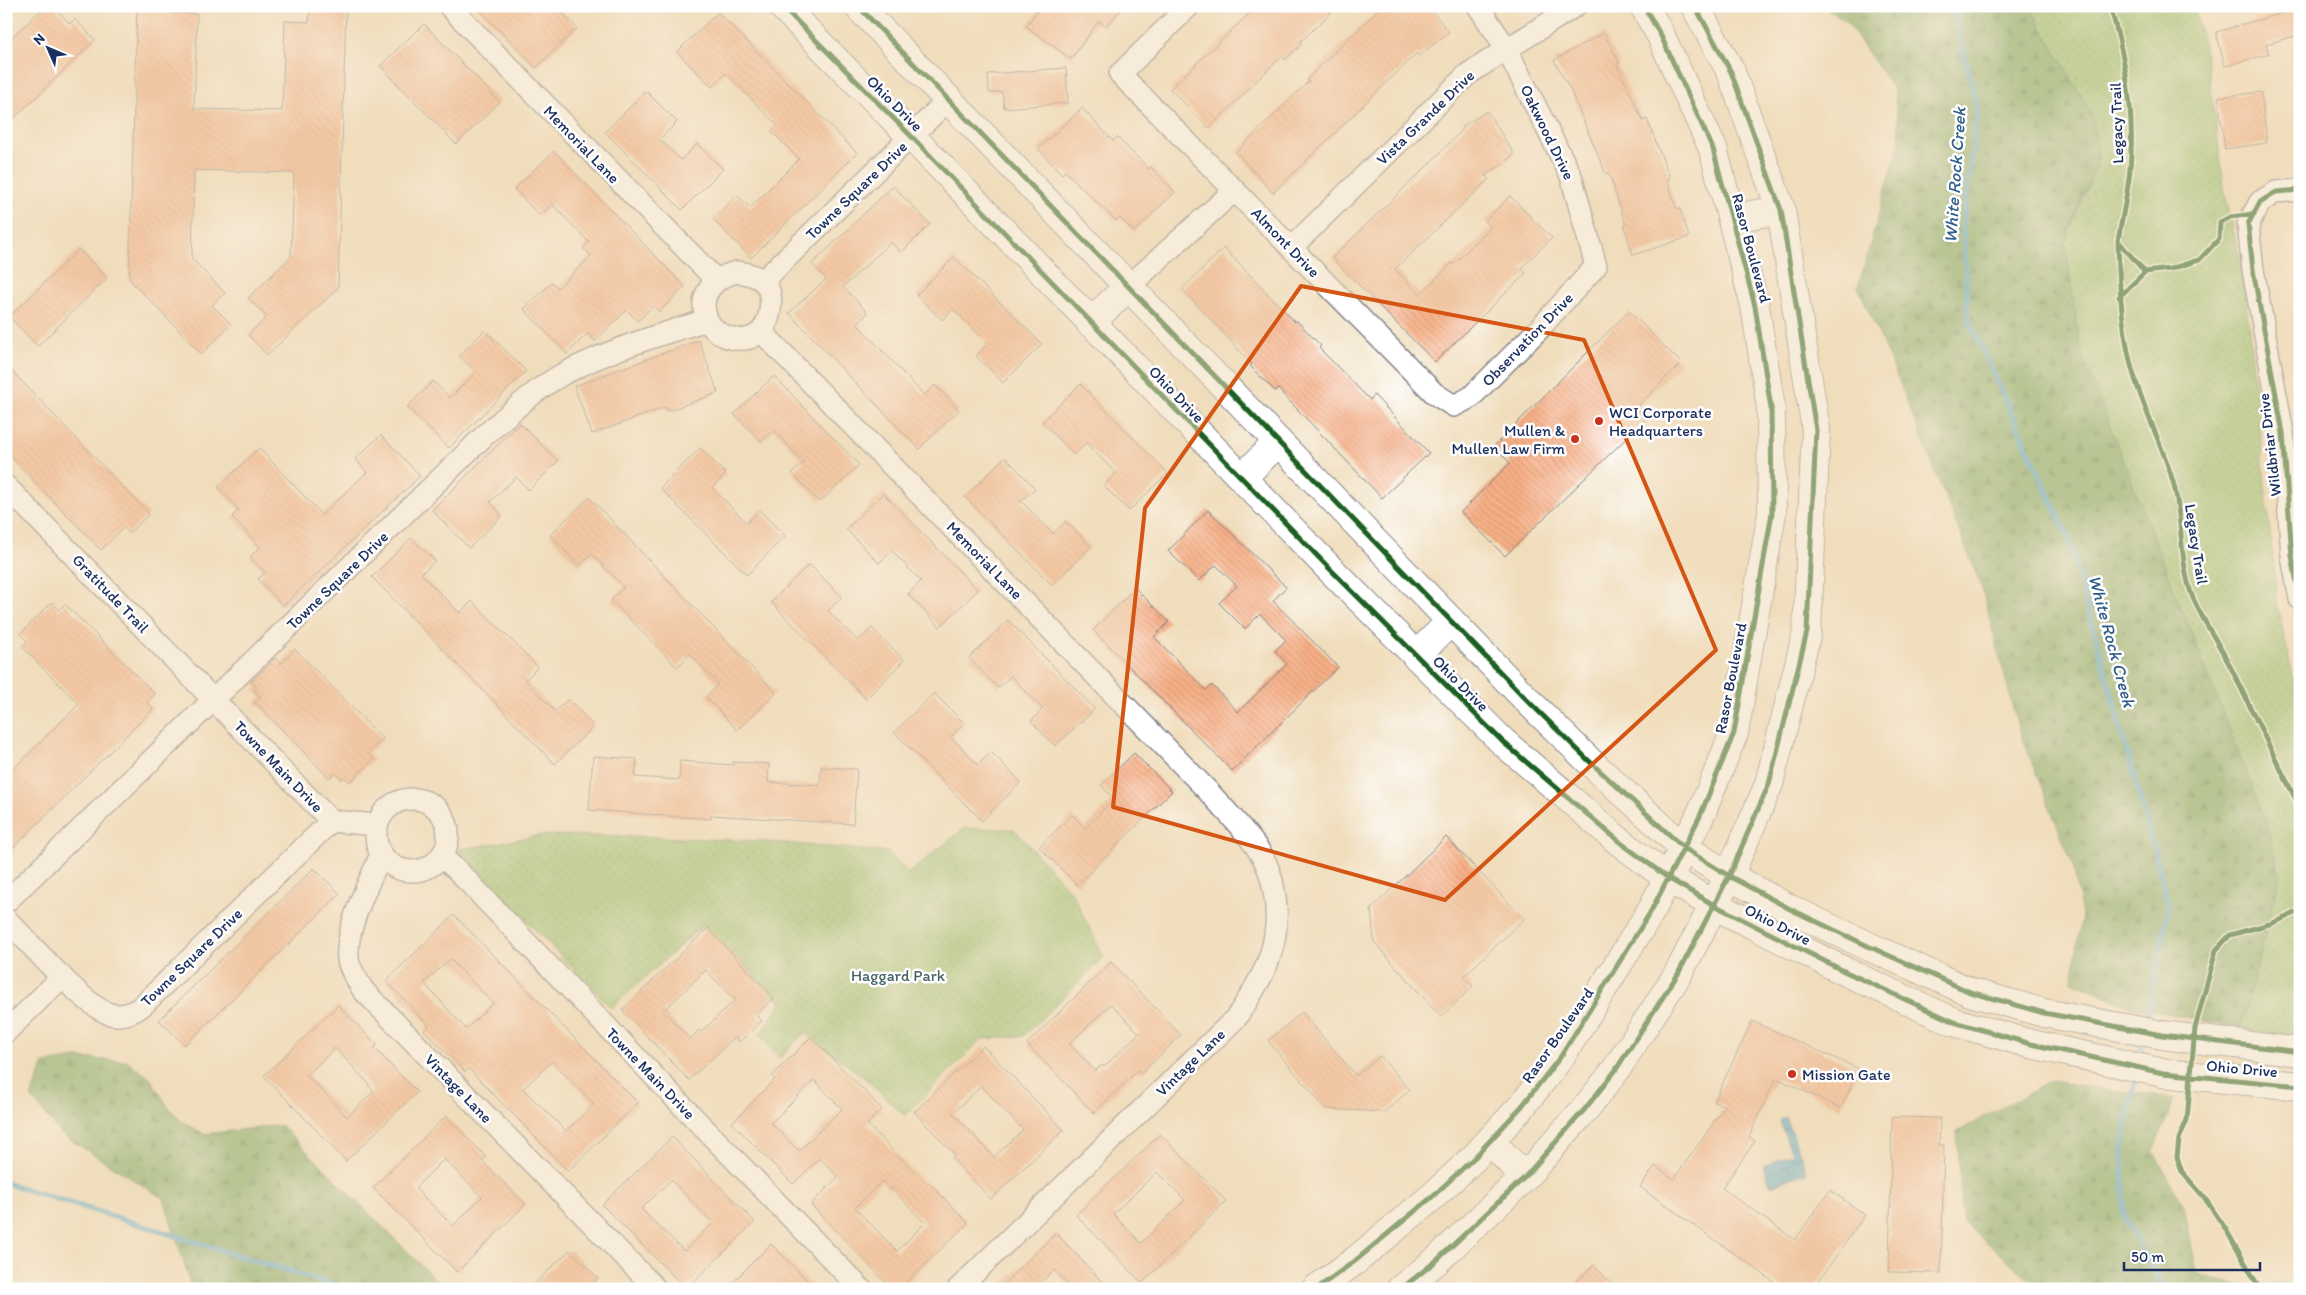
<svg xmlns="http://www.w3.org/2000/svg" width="2306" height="1295" font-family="Itim,sans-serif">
  <defs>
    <pattern id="green-dots" width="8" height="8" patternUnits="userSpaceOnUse" patternTransform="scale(1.25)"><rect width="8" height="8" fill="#93c372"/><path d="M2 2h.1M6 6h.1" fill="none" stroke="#779f61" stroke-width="1.8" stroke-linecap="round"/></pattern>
    <pattern id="forest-firs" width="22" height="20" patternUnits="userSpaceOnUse" patternTransform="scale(1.25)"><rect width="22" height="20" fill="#76a964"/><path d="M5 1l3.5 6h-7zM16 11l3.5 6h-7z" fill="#608a56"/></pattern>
    <pattern id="water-waves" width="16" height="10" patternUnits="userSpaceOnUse" patternTransform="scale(1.25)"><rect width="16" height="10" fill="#4fa7cc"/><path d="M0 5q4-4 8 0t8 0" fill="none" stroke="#4188a9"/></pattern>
    <pattern id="building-back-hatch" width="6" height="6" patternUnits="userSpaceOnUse" patternTransform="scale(1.25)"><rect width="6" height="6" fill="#f8b086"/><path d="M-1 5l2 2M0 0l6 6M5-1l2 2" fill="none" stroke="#d49876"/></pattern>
  </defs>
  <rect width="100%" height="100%" fill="#fff"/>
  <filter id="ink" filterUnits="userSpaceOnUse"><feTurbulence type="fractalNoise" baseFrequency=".02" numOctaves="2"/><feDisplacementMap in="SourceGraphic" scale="10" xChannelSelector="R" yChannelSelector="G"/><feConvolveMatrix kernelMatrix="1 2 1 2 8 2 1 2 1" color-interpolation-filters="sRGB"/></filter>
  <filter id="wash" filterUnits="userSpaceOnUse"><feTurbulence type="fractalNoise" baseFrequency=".0096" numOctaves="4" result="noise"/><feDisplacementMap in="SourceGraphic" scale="20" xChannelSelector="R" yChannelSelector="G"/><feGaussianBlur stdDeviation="1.12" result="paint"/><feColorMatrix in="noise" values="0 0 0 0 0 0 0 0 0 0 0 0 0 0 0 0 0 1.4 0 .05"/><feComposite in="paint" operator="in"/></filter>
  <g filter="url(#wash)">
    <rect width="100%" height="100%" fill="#f0ddbb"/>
    <path fill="url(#green-dots)" stroke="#577968" d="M2029,6h154l13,7 11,48 18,132 18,80 35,335 22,102v331l-59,-13 39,-152 -14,-53 -185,-470 -16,-112 32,-75 -7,-55z
      M964,828l50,1 58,64 32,64 -80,79 -42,3 -77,77 -39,-37 -62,-46 -24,25 -21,-23 23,-32 -79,-78 -92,83 -153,-158 84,-15 87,1 130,5 129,11 21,21z"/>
    <path fill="url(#forest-firs)" stroke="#486c61" d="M1824,6h205l61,105 9,46 -34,84 16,112 185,470 14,53 -39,152 -112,-22 -57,-25 10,-66 -9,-50 -54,-134 -38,-145 -87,-217 -36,-82 42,-147 -6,-50 -47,-68z
      M77,1058l50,3 23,17 17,27 13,15 24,14 77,-9 164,164h-253l-28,-90 -103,-65 -30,-37 13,-34z
      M2051,1081l124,18 -22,52 31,54 13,68 46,15 44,-6 1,7h-263l8,-7 -70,-60 -6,-90z"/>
    <path fill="url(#water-waves)" stroke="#356b95" d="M1786,1117l21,55 -36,14 -8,-20 29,-12 -13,-34z"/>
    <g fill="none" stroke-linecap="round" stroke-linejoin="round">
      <path stroke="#4fa7cc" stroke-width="5.5" d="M1953,6l25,104 -15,112 5,96 100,219 101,367 -23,121
        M2139,1059l4,-20
        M2137,1073l-14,70 1,74 41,72
        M6,1183l340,106"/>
    </g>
    <g id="blocks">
      <path fill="url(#building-back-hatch)" fill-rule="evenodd" d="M45,6h8l17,18 5,-5 20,21 -89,86v-83z
        M137,6h36l-1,7 25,1 -3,95 88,2 3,-90 24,1 1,-16h36l-8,282 -71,67 -19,-20 19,-18 -19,-19 43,-41 3,-84 -100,-3 -2,89 33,34 -13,12 19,19 -29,30 -73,-75z
        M476,6h80l21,22 -41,40z
        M1041,6h84l-20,20 -6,-5 -28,38 -45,-33z
        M1257,6h81l-38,36 2,2 -17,16 -3,-4 -73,72 -39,-39z
        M1382,6h46l21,26 -30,24 -2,-3 -144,140 -37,-41 73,-71 -2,-2z
        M2300,8v27l-34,9 3,10 -44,12 -9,-34z
        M718,12l139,141 -106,105 -38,-39 24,-24 13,13 49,-49 -28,-28 6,-6 -51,-52 -14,14 -35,-35z
        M424,24l76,78 -44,42 -76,-78z
        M1604,33l16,30 -3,1 26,57 4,-2 23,59 -3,1 10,30 3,-1 9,29 -56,18 -9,-29h2l-17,-53 -3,1 -36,-85 -16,-29z
        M1066,68l2,35 -64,5 -2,-16 -13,1 -1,-19z
        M646,91l31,31 -17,17 21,21 16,-16 26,25 -41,41 -77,-78z
        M2261,92l6,51 -42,6 -7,-52z
        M1082,108l31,33 4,-4 32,32 2,-2 24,25 -41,40 -14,-14 -4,3 -51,-50 -3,3 -24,-25z
        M1487,111l27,43 -9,9 -20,12 4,4 -94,90 25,25 32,-31 2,1 37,-37 -6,-6 25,-25 42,42 -31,30 5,5 -91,89 -103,-104 95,-92 37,-38 -1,-2z
        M554,151l131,136 -26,25 -6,-6 -15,15 -11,-11 -32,31 -7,-8 -21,21 -43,-45 28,-27 6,6 33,-32 -8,-8 6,-6 -37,-38 -12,12 -26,-27z
        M893,186l37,38 -29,29 -10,-11 -48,45 25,26 -11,11 67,71 11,-10 24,25 -40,39 -130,-136 37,-34 -14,-15z
        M1224,248l71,74 1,-2 25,26 -2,2 51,52 4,-5 55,58 -47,45 -104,-109 -3,2 -25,-25 2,-2 -70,-75z
        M79,249l28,29 -69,68 -29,-29z
        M954,257l88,87 -39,39 -27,-27 12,-13 -35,-34 -11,11 -26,-25z
        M1629,311l52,52 -45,45 11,10 -142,138 -44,-44 49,-49 -16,-17z
        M485,330l41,41 -77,77 -42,-41 26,-26 17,17 26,-26 -17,-16z
        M699,340l19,53 -50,18 -2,-4 -74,27 -18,-48z
        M6,365l143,149 -20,19 -5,-6 -23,23 -95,-98z
        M774,376l85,89 -39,37 -28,-29 12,-11 -30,-32 -13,12 -27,-28z
        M1080,384l88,89 -39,38 -25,-25 12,-13 -30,-30 -12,12 -32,-33z
        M520,423l38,38 -29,29 -13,-13 -26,25 12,14 -33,32 -37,-38z
        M381,435l39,41 -137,130 -25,-27 7,-6 -15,-16 10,-10 -28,-30 7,-7 -21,-23 41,-39 63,67 45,-43 -12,-13z
        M700,448l26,26 -14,14 35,35 12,-13 26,26 -38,39 -87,-87z
        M1005,457l30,31 -14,13 32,33 13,-13 25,26 -39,38 -87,-88z
        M883,493l95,97 -38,37 -32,-33 13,-13 -29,-30 -13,12 -33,-34z
        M589,497l187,196 -39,37 -31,-33 12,-13 -28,-30 -13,13 -66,-67 13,-13 -32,-33 -13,12 -29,-31z
        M1208,510l78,77 -13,14 65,66 -106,104 -139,-141 42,-42 34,34 -15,15 52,53 6,-5 26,27 49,-48 -12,-13 11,-11 -26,-26 -15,15 -26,-26 18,-17 -21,-21 -17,16 -31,-30z
        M411,538l24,23 -14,13 39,39 12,-12 66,66 -13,13 30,31 13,-12 26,27 -39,38 -183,-187z
        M809,564l33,33 -14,14 30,30 14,-13 32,32 -38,39 -95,-97z
        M52,602l7,8 6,-6 90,90 -8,8 6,7 -147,146v-79l73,-72 -57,-57 5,-6 -7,-7z
        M1008,620l87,89 -40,37 -24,-25 12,-12 -32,-33 -13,12 -29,-30z
        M295,649l88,90 -15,14 6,6 -24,23 -6,-5 -3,2 -6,-6 -6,5 -74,-76 6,-5 -7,-7 3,-3 -6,-5 24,-24 6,6z
        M934,693l30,30 -13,14 27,28 13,-13 30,30 -39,39 -88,-89z
        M1134,753l38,38 -95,94 -38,-38 33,-32 13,13 29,-29 -13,-14z
        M593,756l44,3 -2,18 44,3 1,-19 53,4v-3l36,2 -1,18 52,3 1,-18 36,2 -4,55 -142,-9v4l-122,-9z
        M1446,837l78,82 -60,57 9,10 -32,31 -67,-75 -3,-33z
        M314,868l26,26 -155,151 -26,-25z
        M454,915l184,188 -70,68 -99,-102 -4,3 -41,-42 5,-4 -43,-45zM450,959l43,44 -27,26 -42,-46zM552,1061l42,43 -28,27 -43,-42z
        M708,928l66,70 -18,17 6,6 -23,21 -4,-5 -46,43 -67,-70zM706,970l29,30 -34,32 -2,-2 -9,9 -27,-28z
        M1111,962l70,73 -40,39 -3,-4 -44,43 -67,-69zM1111,1004l28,29 -35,34 -2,-2 -7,6 -26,-27z
        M338,1005l39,40 -3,3 43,44 -71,69 -82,-85zM335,1048l34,36 -1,1 6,6 -27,26 -40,-42z
        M1302,1012l54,64 24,-20 30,34 -26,22 -58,-3 -58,-68z
        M1752,1021l107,48 -18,39 -65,-30 -27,59 6,4 -33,47 73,52 35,-50 35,25 -52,74h-29l-144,-102 15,-21 19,13 51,-73 -11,-4z
        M811,1037l71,72 -15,15 59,60 2,-2 40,41 -68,66h-8l-80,-83v-3l26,-26 -18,-19 -27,26 -61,-61 43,-44 -3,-3zM814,1080l28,29 -43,42 -28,-28zM882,1181l8,9 1,-2 34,35 -28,28 -42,-43z
        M983,1046l81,84 -73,69 -39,-41 3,-3 -41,-43zM981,1086l42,44 -29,27 -41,-44z
        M446,1116l40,41 -4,4 44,43 -69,68 -84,-84zM444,1159l38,38 -29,29 -38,-38z
        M1892,1117l48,1 -1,27h5l-3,128 -52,-1z
        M1160,1134l66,67 -84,82 -66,-68zM1157,1172l28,28 -44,43 -28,-29z
        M672,1137l83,85 -69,67 -84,-84zM671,1180l42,43 -29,28 -43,-42z
        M1056,1233l53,56h-37l-18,-19 -20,19h-36z
        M771,1244l45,45h-90z
        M570,1250l28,28 -11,11h-58z
        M1594,1265l22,24h-48z"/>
    </g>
  </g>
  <g filter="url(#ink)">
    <use href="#blocks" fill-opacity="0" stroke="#86868c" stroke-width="1"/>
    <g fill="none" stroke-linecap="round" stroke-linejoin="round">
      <g stroke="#86868c" stroke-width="24">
        <path id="minor" d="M449,6l267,274
          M1189,6l-69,68 315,320 19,12 17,-9 68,-68 57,-63 -25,-90 -65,-128 -28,-42
          M2300,190l-24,2 -16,10 -12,22 5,46 30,163 9,123 8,43
          M1291,248l177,-174 107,-68
          M737,272c8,1 18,3 25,8 13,11 10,38 0,50 -14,17 -47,9 -55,-11 -10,-24 7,-42 30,-47z
          M763,281l186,-182
          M1129,286l106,-96
          M761,331l446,459c17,19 36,38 50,58 11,15 16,32 18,50 7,49 -13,81 -39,120l-278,271
          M6,486l325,335 46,4
          M376 835a36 36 0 1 1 72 0a36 36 0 1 1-72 0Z
          M381,854c-12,30 -36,73 -33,105 1,10 10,22 15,31l293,299
          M441,856l17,15 237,248 166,170
          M6,902l478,-466c25,-22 50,-46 79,-62 46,-24 95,-39 144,-54
          M6,919c21,21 79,88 104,95 13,3 22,-1 32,-8l189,-185
          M6,1032l56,-55"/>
      </g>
      <g stroke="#86868c" stroke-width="30">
        <path id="major" d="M782,6l129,130 418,432 174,174 118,101 47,35 46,27 132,67 108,50 77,22 132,29 137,13
          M858,6l671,696 59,58 96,88 45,28 61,33 80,38 100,45 74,21 118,22 138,17
          M1732,218l49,-8
          M1090,323l39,-37
          M1242,478l36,-36
          M1416,656l35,-35
          M1490,1141l35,36
          M1316,1289l39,-28 77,-64 43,-40 47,-51 39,-50 90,-145 49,-95 34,-83 38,-220 -1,-105 -16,-102 -42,-157 -52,-113 -17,-30
          M1401,1289l35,-28 89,-84 60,-68 30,-38 63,-97 51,-98 40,-92 38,-152 9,-202 -35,-220 -50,-138 -36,-66"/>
      </g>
      <use href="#minor" stroke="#fff" stroke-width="21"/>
      <use href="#major" stroke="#fff" stroke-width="28"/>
      <g stroke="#fff" stroke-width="8">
        <path id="cycleway" d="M782,6l129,130 418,432 174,174 118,101 47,35 46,27 132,67 108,50 77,22 132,29 137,13
          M858,6l671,696 59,58 96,88 45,28 61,33 80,38 100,45 74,21 118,22 138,17
          M2110,6c16,53 25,108 20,163 -2,24 -8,48 -12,72
          M2300,190l-24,2 -16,10 -12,22 5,46 30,163 9,123 8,43
          M2145,272l-27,-31c1,40 3,80 12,120 9,39 29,76 41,114 13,39 7,87 22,123 10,23 25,44 36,66 24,48 46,96 71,143
          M2119,297l26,-25 25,-3 29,-9 20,-21 1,-17 10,-5 24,-3
          M1316,1289l39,-28 77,-64 43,-40 47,-51 39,-50 90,-145 49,-95 34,-83 38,-220 -1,-105 -16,-102 -42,-157 -52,-113 -17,-30
          M1401,1289l35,-28 89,-84 60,-68 30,-38 63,-97 51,-98 40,-92 38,-152 9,-202 -35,-220 -50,-138 -36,-66
          M2260,1289l-35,-61 -21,-31 -22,-25 -5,-15 2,-18 8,-19 8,-92 21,-78 14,-15 43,-12 27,-12"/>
      </g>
      <use href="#cycleway" stroke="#1b5e20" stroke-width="5"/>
    </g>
  </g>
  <path d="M0 0H2306V1295H0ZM1301,286l283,54 132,310 -271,250 -332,-93 32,-299z" fill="#f0ddbb" fill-opacity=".55" fill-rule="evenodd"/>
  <path fill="none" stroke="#d45514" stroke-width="4" stroke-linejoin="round" d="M1301,286l283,54 132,310 -271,250 -332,-93 32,-299z"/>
  <g fill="#c8321e" stroke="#fff" stroke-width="2">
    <circle cx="1599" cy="421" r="5"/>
    <circle cx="1575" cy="439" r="5"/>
    <circle cx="1792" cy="1074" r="5"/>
  </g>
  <g text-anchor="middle" stroke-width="5" stroke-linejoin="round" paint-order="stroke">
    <g font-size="16" fill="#1b2f5e" stroke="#fff">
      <text transform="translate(895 103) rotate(45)" y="6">Ohio Drive</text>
      <text transform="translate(1425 117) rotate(-44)" y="6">Vista Grande Drive</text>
      <text transform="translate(2116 123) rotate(-92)" y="6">Legacy Trail</text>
      <text transform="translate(1548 132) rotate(64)" y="6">Oakwood Drive</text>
      <text transform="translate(582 144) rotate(46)" y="6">Memorial Lane</text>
      <text transform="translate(856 190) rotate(-44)" y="6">Towne Square Drive</text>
      <text transform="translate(1286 242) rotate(46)" y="6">Almont Drive</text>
      <text transform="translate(1752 248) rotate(75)" y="6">Rasor Boulevard</text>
      <text transform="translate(1527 339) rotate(-46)" y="6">Observation Drive</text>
      <text transform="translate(1177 394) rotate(46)" y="6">Ohio Drive</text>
      <text transform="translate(2269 445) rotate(-97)" y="6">Wildbriar Drive</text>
      <text transform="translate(2197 544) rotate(81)" y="6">Legacy Trail</text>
      <text transform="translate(985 560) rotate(46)" y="6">Memorial Lane</text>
      <text transform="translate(337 580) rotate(-44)" y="6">Towne Square Drive</text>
      <text transform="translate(111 593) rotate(46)" y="6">Gratitude Trail</text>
      <text transform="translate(1730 678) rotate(-79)" y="6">Rasor Boulevard</text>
      <text transform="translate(1461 683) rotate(45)" y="6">Ohio Drive</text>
      <text transform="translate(279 766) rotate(46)" y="6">Towne Main Drive</text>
      <text transform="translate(1778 924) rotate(27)" y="6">Ohio Drive</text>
      <text transform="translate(191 957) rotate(-44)" y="6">Towne Square Drive</text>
      <text transform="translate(1557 1035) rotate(-55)" y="6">Rasor Boulevard</text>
      <text transform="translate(1190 1062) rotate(-44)" y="6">Vintage Lane</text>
      <text transform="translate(2242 1068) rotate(5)" y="6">Ohio Drive</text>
      <text transform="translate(651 1073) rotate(46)" y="6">Towne Main Drive</text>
      <text transform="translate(459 1088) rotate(46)" y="6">Vintage Lane</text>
    </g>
    <g font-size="16" fill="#1b2f5e" stroke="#fff" text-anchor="start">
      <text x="1609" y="418">WCI Corporate<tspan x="1609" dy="18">Headquarters</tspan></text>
      <text x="1565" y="436" text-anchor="end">Mullen &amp;<tspan x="1565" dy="18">Mullen Law Firm</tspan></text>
      <text x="1802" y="1080">Mission Gate</text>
    </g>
    <g font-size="16" fill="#456365" stroke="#fff">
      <text x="898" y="981">Haggard Park</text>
    </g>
    <g font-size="18" font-style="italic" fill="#305f8a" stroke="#fff">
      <text transform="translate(1955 175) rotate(-86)" y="6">White Rock Creek</text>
      <text transform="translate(2112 641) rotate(75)" y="6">White Rock Creek</text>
    </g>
  </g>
  <rect width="2306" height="1295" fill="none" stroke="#fff" stroke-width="25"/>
  <g transform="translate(48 48) rotate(315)" stroke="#ffffff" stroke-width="4" paint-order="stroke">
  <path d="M0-4L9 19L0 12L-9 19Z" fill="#1b2f5e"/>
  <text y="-8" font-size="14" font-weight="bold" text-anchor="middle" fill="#1b2f5e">N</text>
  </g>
  <path d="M2124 1262v8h136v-8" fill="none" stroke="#1b2f5e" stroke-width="2.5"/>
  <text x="2131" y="1262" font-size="15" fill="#1b2f5e" stroke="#ffffff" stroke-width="4" paint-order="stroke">50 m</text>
</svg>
